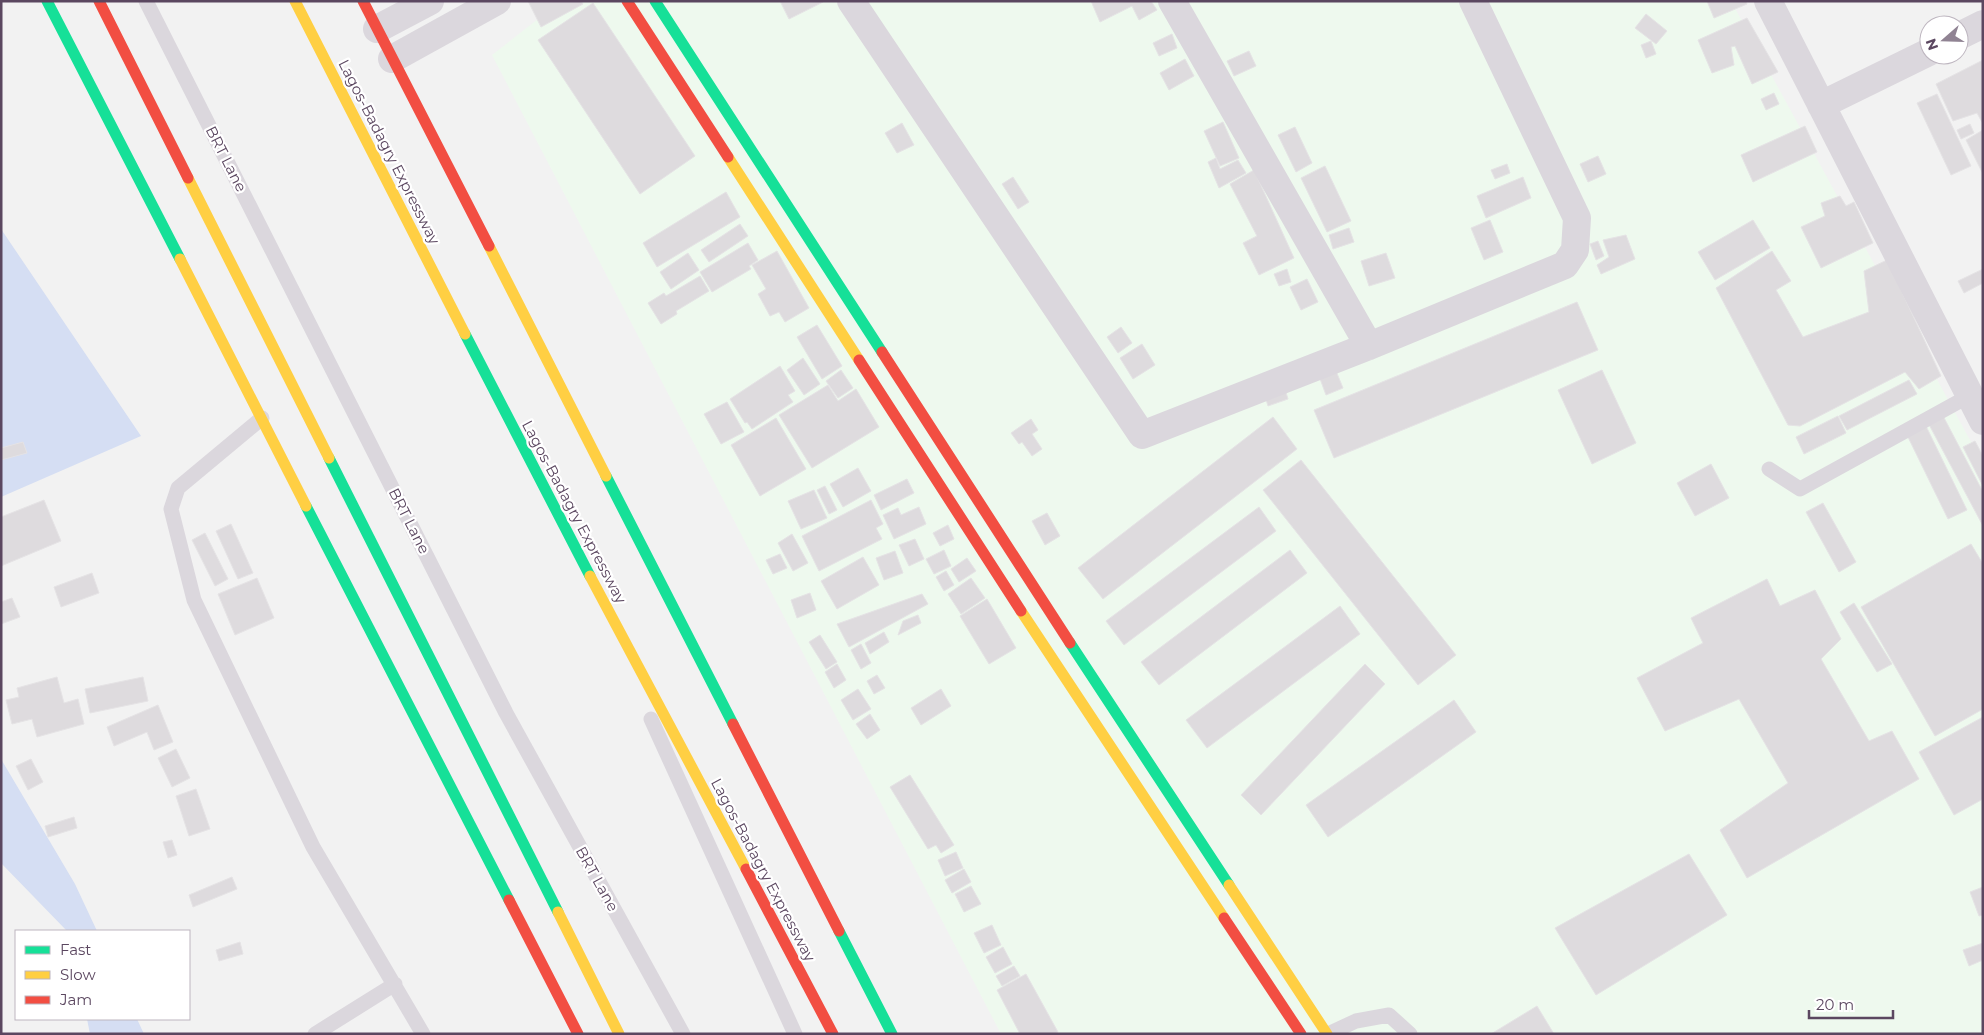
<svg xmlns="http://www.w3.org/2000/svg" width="1984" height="1035" font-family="Montserrat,sans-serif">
  <rect width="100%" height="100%" fill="#f2f2f2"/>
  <path fill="#eef9ee" d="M561,1h1170l252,463v570h-982l-509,-979z"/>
  <path fill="#d5def3" d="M1,229l140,207 -140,61z
    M1,759l74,125 22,47h-30l-66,-68z
    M87,1019h50l7,15h-54z"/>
  <path fill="#dedbde" stroke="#e5e3e5" d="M528,1h53l2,3 -42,23z
    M780,1h43v1l-34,17z
    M1091,1h60l6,9 -18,10 -7,-14 -32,16z
    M1707,1h39l1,3 -33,14z
    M593,3l102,153 -55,38 -102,-154z
    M1646,14l21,17 -11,13 -21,-16z
    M1747,18l31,54 -26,12 -17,-38 -4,1 3,18 -22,8 -14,-33z
    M1172,34l5,14 -18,8 -6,-13z
    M1651,41l5,13 -10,4 -5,-13z
    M1249,51l7,15 -22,10 -7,-15z
    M1185,59l9,17 -25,14 -9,-17z
    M1983,60v64l-6,-11 -24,8 -17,-37z
    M1774,93l5,11 -13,6 -5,-11z
    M1937,94l34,72 -20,9 -34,-72z
    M1223,122l16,36 -19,8 -16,-35z
    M902,123l12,22 -17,8 -12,-20z
    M1970,124l4,9 -13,6 -4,-9z
    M1805,126l12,26 -64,30 -12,-27z
    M1295,127l17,36 -16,9 -18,-37z
    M1983,130v44l-17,-34z
    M1598,156l8,18 -18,8 -8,-18z
    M1216,158l4,11 18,-9 8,13 -27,15 -11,-26z
    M1507,164l3,9 -15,6 -4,-9z
    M1325,166l26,55 -24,11 -26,-54z
    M1254,170l40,88 -35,17 -16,-32 14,-7 -27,-52z
    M1013,177l16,25 -11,7 -16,-25z
    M1523,177l8,21 -45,20 -9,-22z
    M726,192l14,25 -83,50 -14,-24z
    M1840,196l6,10 8,-4 19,41 -52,25 -20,-41 24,-11 -4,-13z
    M1490,220l13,32 -19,8 -13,-32z
    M1753,220l17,28 -55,32 -17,-28z
    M740,224l8,12 -39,26 -8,-12z
    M1349,228l5,14 -21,7 -4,-14z
    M1626,235l9,24 -34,15 -4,-9 12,-8 -6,-17z
    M1598,241l6,15 -8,4 -6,-16z
    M748,243l10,17 -9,6 2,3 -39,23 -12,-20z
    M777,251l32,57 -24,14 -6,-10 -9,4 -12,-22 8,-5 -14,-24z
    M1772,251l19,30 -15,9 27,47 66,-25 -5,-41 23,-11 54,116 -22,13 -14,-17 -105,54 -12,-1 -72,-137z
    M688,253l11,17 -28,19 -11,-17z
    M1386,253l9,25 -26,8 -8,-25z
    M1287,269l4,13 -12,4 -5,-12z
    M1983,269v14l-19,10 -6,-12z
    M700,276l9,15 -33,20 1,3 -16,10 -13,-21 16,-10 2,3z
    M1307,279l11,23 -17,8 -11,-23z
    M1577,302l21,48 -264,108 -20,-48z
    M817,325l25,41 -20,13 -25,-42z
    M1121,327l11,16 -14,10 -11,-16z
    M1142,344l13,21 -22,14 -13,-21z
    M803,358l17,26 -16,11 -17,-25z
    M780,366l15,25 -7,4 5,7 -41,27 -5,-7 -2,1 -15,-24z
    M841,370l12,18 -15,10 -12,-17z
    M1602,370l34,73 -44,21 -34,-74z
    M1336,371l7,17 -17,7 -7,-19z
    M1909,380l8,14 -70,36 -8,-14z
    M828,385l10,16 18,-12 23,38 -67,41 -33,-53z
    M1284,386l4,13 -20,7 -4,-13z
    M727,402l17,30 -23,12 -17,-30z
    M1941,412l42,80v34l-57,-107z
    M1838,416l8,17 -42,21 -8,-17z
    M1273,417l24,32 -194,150 -25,-31z
    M776,418l30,51 -46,27 -29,-51z
    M1031,419l7,11 -6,4 10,15 -10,7 -10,-14 -3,2 -8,-11z
    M1924,422l43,88 -19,9 -43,-88z
    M1975,441l8,15v30l-20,-39z
    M23,442l4,11 -26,7v-12z
    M1301,460l155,195 -38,30 -155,-195z
    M1711,464l18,34 -34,18 -18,-33z
    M858,468l13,23 -28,16 -13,-23z
    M907,479l7,14 -33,17 -7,-15z
    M825,486l12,24 -8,4 -12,-24z
    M814,490l13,28 -26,11 -13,-28z
    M44,500l17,41 -60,25v-49z
    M871,500l12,24 -7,4 6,11 -63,32 -17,-35z
    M1823,503l33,59 -17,10 -33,-60z
    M919,507l7,17 -32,15 -11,-24 15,-7 3,7z
    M1259,507l17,24 -152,114 -18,-24z
    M1047,513l13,23 -15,9 -13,-24z
    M231,524l22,49 -15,6 -22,-48z
    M948,525l6,14 -14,7 -7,-13z
    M205,533l23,46 -13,7 -23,-46z
    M792,534l16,29 -15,8 -15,-28z
    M915,539l9,20 -15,7 -10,-21z
    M1971,544l12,20v145l-48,27 -74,-129z
    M944,550l7,16 -17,8 -8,-15z
    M1290,550l17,23 -148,112 -18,-23z
    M895,551l8,22 -19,7 -8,-22z
    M780,554l7,14 -14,6 -7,-14z
    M863,557l16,28 -42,24 -16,-28z
    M967,558l9,13 -17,11 -8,-13z
    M946,571l8,14 -10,6 -8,-14z
    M92,573l7,20 -38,14 -7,-20z
    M257,578l17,40 -39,17 -17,-41z
    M971,578l14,20 -24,16 -13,-20z
    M1767,579l13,27 35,-16 26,49 -20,20 48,82 23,-10 27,48 -172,99 -27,-48 68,-47 -49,-84 -74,32 -28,-53 66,-35 -12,-25z
    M810,593l6,17 -19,8 -6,-18z
    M922,594l6,10 -79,43 -12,-23z
    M12,598l8,19 -19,7v-22z
    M987,599l29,49 -27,16 -29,-48z
    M1854,603l38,61 -15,8 -37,-60z
    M1340,606l20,28 -153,114 -21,-28z
    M918,615l3,8 -23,12 5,-14z
    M884,632l5,10 -19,12 -5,-11z
    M820,635l17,27 -11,7 -17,-27z
    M861,644l10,19 -10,6 -10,-19z
    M837,664l9,16 -12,8 -9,-16z
    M1365,664l20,20 -124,131 -20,-20z
    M877,675l8,13 -11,6 -7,-13z
    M57,677l7,26 14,-4 6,25 -47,13 -5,-18 -20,5 -6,-24 13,-3 -2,-9z
    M143,677l5,24 -58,12 -5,-24z
    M858,689l13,20 -18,11 -12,-20z
    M941,689l10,17 -30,19 -10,-17z
    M1454,700l22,32 -148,105 -22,-32z
    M158,705l15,37 -19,8 -7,-18 -33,14 -7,-19z
    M870,714l10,16 -13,9 -11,-15z
    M1983,717v82l-29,16 -35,-63z
    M176,749l14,29 -18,9 -14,-29z
    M31,759l12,23 -15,8 -12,-24z
    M910,775l44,70 -13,8 -5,-8 -8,4 -38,-62z
    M196,789l14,40 -21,7 -13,-40z
    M74,817l3,11 -29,9 -3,-11z
    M172,840l5,15 -9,3 -5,-16z
    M956,852l7,16 -18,8 -7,-16z
    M1689,854l38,61 -131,80 -41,-67z
    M964,869l7,13 -19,11 -7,-13z
    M232,877l5,12 -44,18 -4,-12z
    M971,886l10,18 -17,8 -9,-18z
    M1983,887v28l-4,1 -9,-24z
    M992,925l9,20 -17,8 -10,-20z
    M240,942l3,12 -24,7 -3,-11z
    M1983,943v17l-14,6 -6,-16z
    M1003,947l9,17 -17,9 -9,-16z
    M1014,966l6,10 -18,10 -6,-10z
    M1026,974l32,58 -3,2h-35l-23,-44z
    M1537,1006l17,28h-63z"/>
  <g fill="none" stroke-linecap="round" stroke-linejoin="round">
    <path stroke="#dbd7dd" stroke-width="15" d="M146,1l360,712 177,321
      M262,418l-84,70 -7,21 23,91 119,247 110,187
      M1769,469l31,20 169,-93
      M651,719l144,315
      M315,1034l80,-50
      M1328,1034l28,-13 33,-6 21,19"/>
    <path stroke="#dbd7dd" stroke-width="28" d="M851,1l291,434 227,-89 196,-81 10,-15 2,-32 -104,-217
      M1172,1l197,345
      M1768,1l215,420
      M377,29l53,-28
      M1959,36l24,-12
      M392,59l105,-58
      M1821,105l108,-53"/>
    <path stroke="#16e098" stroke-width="11" d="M47,1l133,258
      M655,1l227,351
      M465,334l125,242
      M329,458l229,454
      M606,476l127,248
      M306,506l203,394
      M1070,643l159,242
      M839,931l53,103"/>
    <path stroke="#ffcf43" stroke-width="11" d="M295,1l170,333
      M728,157l131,203
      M188,178l141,280
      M489,246l117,230
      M180,259l126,247
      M590,576l156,293
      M1021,611l203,307
      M1229,885l98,149
      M558,912l61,122"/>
    <path stroke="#f24e42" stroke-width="11" d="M99,1l89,177
      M363,1l126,245
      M627,1l101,156
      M882,352l188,291
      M859,360l162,251
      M733,724l106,207
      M746,869l87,165
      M509,900l69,134
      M1224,918l77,116"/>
  </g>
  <g text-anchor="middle" stroke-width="4.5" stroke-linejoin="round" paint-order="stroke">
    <g font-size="15" fill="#5b4760" stroke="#fff">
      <text transform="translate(389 152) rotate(63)" y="5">Lagos-Badagry Expressway</text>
      <text transform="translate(226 159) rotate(63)" y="5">BRT Lane</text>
      <text transform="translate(574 512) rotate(62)" y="5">Lagos-Badagry Expressway</text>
      <text transform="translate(409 521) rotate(63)" y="5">BRT Lane</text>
      <text transform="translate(763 870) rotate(62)" y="5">Lagos-Badagry Expressway</text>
      <text transform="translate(597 879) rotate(61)" y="5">BRT Lane</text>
    </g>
  </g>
  <rect width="1984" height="1035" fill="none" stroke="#5b4760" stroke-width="5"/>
  <rect x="15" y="930" width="175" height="90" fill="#ffffff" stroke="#bdb5bf"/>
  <rect x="25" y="946" width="25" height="8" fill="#16e098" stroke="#bdb5bf"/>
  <text x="60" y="955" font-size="15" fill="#5b4760">Fast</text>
  <rect x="25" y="971" width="25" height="8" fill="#ffcf43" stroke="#bdb5bf"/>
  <text x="60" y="980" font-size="15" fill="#5b4760">Slow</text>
  <rect x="25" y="996" width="25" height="8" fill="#f24e42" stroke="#bdb5bf"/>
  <text x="60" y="1005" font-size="15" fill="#5b4760">Jam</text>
  <g transform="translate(1944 40) rotate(250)"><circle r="24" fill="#ffffff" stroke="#bdb5bf"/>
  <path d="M0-4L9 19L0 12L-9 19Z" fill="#908393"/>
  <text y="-8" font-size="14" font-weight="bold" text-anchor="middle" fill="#5b4760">N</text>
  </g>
  <path d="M1809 1010v8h84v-8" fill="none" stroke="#5b4760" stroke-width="2.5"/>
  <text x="1816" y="1010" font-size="15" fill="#5b4760" stroke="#ffffff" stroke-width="4" paint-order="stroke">20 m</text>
</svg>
